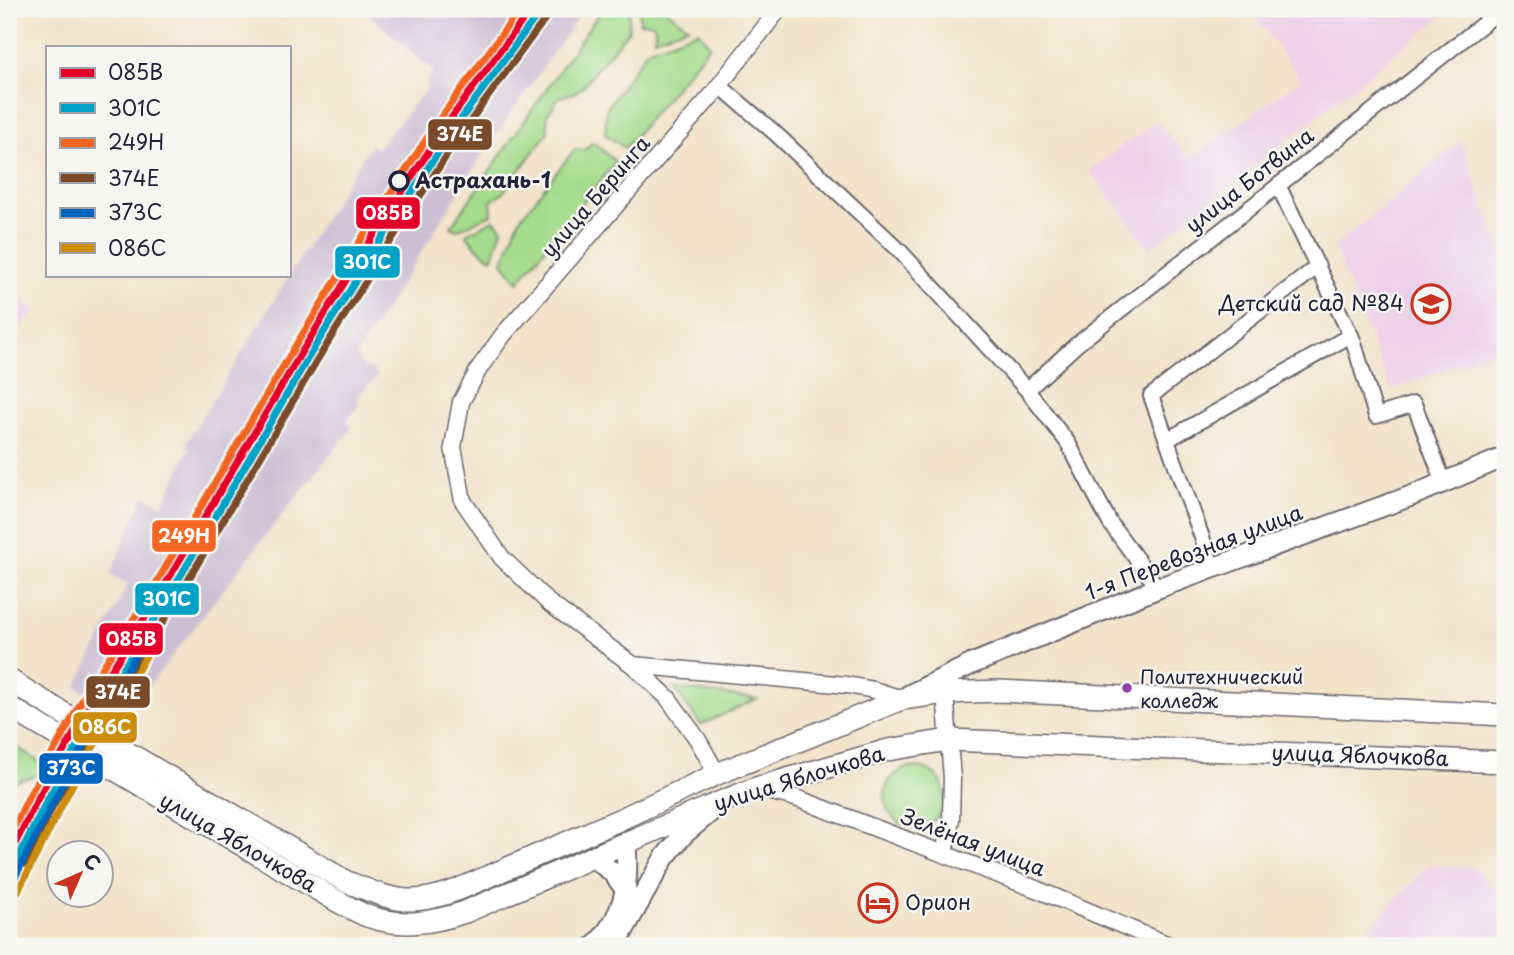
<svg xmlns="http://www.w3.org/2000/svg" width="1514" height="955" font-family="'Playpen Sans',sans-serif">
  <rect width="100%" height="100%" fill="#f6f6f2"/>
  <filter id="ink" filterUnits="userSpaceOnUse"><feTurbulence type="fractalNoise" baseFrequency=".0143" numOctaves="2"/><feDisplacementMap in="SourceGraphic" scale="14" xChannelSelector="R" yChannelSelector="G"/><feConvolveMatrix kernelMatrix="1 2 1 2 8 2 1 2 1" color-interpolation-filters="sRGB"/></filter>
  <filter id="wash" filterUnits="userSpaceOnUse"><feTurbulence type="fractalNoise" baseFrequency=".00686" numOctaves="4" result="noise"/><feDisplacementMap in="SourceGraphic" scale="28" xChannelSelector="R" yChannelSelector="G"/><feGaussianBlur stdDeviation="1.57" result="paint"/><feColorMatrix in="noise" values="0 0 0 0 0 0 0 0 0 0 0 0 0 0 0 0 0 1.4 0 .05"/><feComposite in="paint" operator="in"/></filter>
  <g filter="url(#wash)">
    <rect width="100%" height="100%" fill="#f2e3ca"/>
    <path fill="#edd1e9" d="M1250,9h202l-302,240 -61,-79 68,-49 32,38 112,-79z
      M1461,141l44,121v84l-114,44 -57,-143z
      M9,287l26,25 -26,26z
      M1428,865l46,3 31,33v45h-153z"/>
    <path fill="#ccbfd4" d="M363,9h221l-100,143 -128,204 8,11 10,3 4,6 -19,18 -1,14 -12,13 6,7 -87,108 -119,154 -20,9 -9,12 -41,-24 52,-103 -18,-10 34,-78 19,9 26,-56 -3,-6 177,-287 9,-11 5,4 51,-62 -1,-4 6,-12z"/>
    <path fill="#a4db8c" stroke="#637e64" stroke-width="2" d="M602,9h27v21l-46,56 -9,7 -15,4 -12,18 1,17 -46,62 -11,7 1,13 -35,16 -6,-3z
      M639,9h26l23,18 -34,11 2,-9 -3,-5 -6,-2 -7,1z
      M698,31l12,14 -85,103 -20,-14 2,-26 40,-58z
      M593,142l23,20 -98,120 -15,-20 16,-42 56,-71 9,1z
      M494,220l8,9 -9,29c-12,-4 -19,-14 -27,-24z
      M674,688l83,11 -56,26z
      M9,742l44,29 -44,12z
      M885 797a30 30 0 1 1 60 0a30 30 0 1 1-60 0Z"/>
  </g>
  <g filter="url(#ink)">
    <g fill="none" stroke-linecap="round" stroke-linejoin="round">
      <g stroke="#6b666d" stroke-width="18">
        <path id="minor" d="M720,86l55,47 124,117 128,140 41,53 42,80 48,65
          M1278,185l75,155 23,76 38,-12 30,79
          M1027,390l49,-45 426,-336
          M1167,440l184,-105
          M1213,568l-62,-172 167,-130"/>
      </g>
      <g stroke="#6b666d" stroke-width="19">
        <path id="tertiary" d="M633,665l214,20 27,5 28,9
          M717,774l-19,-34 -30,-42 -35,-33 -84,-62 -47,-45 -39,-57 -10,-54 8,-45 19,-35 23,-32 217,-249 -2,1 61,-78
          M756,788l40,10 240,91 135,57
          M944,854l7,-35 1,-41 -7,-85"/>
      </g>
      <g stroke="#6b666d" stroke-width="23">
        <path id="secondary" d="M909,695l63,-31 186,-76 253,-92 94,-39
          M593,857l19,15 14,18
          M595,946c31,-32 34,-60 31,-103
          M617,946l4,-11 43,-77 20,-24 30,-25"/>
      </g>
      <g stroke="#6b666d" stroke-width="24">
        <path id="primary" d="M9,680l114,70 224,132c46,18 62,26 110,8l164,-71 96,-45 185,-75 43,-6 53,-2 507,24
          M9,707l328,194c10,5 20,11 30,15 34,12 65,7 98,-4l258,-111 33,-13 132,-38 60,-10 557,22"/>
      </g>
      <use href="#minor" stroke="#fff" stroke-width="14"/>
      <use href="#tertiary" stroke="#fff" stroke-width="16"/>
      <use href="#secondary" stroke="#fff" stroke-width="19"/>
      <use href="#primary" stroke="#fff" stroke-width="21"/>
      <g stroke="#22223b" stroke-width="8">
        <path id="rail" d="M138,651c133,-216 259,-438 410,-642"/>
      </g>
      <use href="#rail" stroke="#f6f6f2" stroke-width="5" stroke-dasharray="16" stroke-linecap="butt"/>
      <g stroke="#f6f6f2" stroke-width="12">
        <path id="rail-1" d="M9,856l29,-58 55,-99 65,-102 143,-244 76,-123 69,-105 85,-116"/>
      </g>
      <g stroke="#f6f6f2" stroke-width="12">
        <path id="rail-2" d="M17,860l29,-58 55,-99 65,-102 142,-243 76,-123 69,-105 85,-116"/>
      </g>
      <g stroke="#f6f6f2" stroke-width="12">
        <path id="rail-3" d="M9,837l21,-43 55,-99 66,-103 143,-244 76,-123 69,-105 81,-111"/>
      </g>
      <g stroke="#f6f6f2" stroke-width="12">
        <path id="rail-4" d="M25,864l28,-58 55,-98 65,-102 143,-244 76,-123 68,-104 85,-116"/>
      </g>
      <g stroke="#f6f6f2" stroke-width="12">
        <path id="rail-5" d="M9,889l62,-121 67,-117"/>
      </g>
      <g stroke="#f6f6f2" stroke-width="12">
        <path id="rail-6" d="M17,893l62,-121 67,-116"/>
      </g>
      <use href="#rail-1" stroke="#e4002b" stroke-width="7"/>
      <use href="#rail-2" stroke="#02a2c7" stroke-width="7"/>
      <use href="#rail-3" stroke="#f26522" stroke-width="7"/>
      <use href="#rail-4" stroke="#7a4b2a" stroke-width="7"/>
      <use href="#rail-5" stroke="#0065bd" stroke-width="7"/>
      <use href="#rail-6" stroke="#cc8c0c" stroke-width="7"/>
    </g>
  </g>
  <defs>
    <g id="school-ring" transform="scale(2.0125)"><circle r="9.5" fill="#f6f6f2" stroke="#c8321e" stroke-width="1.5"/><path d="M0-5L7-2L0 1L-7-2ZM-4 1L0 2.5L4 1V4Q0 6-4 4Z" fill="#c8321e"/></g>
    <g id="hotel-ring" transform="scale(2.0125)"><circle r="9.5" fill="#f6f6f2" stroke="#c8321e" stroke-width="1.5"/><path d="M-6-4.5h1.5V1H6V5H4.5V3h-9V5H-6ZM-4 0a1.8 1.8 0 1 1 3.6 0ZM.5 0V-2.5h3Q6-2.5 6 0Z" fill="#c8321e"/></g>
  </defs>
  <g fill-rule="evenodd">
    <use href="#school-ring" x="1431" y="304"/>
    <use href="#hotel-ring" x="878" y="903"/>
  </g>
  <circle fill="#f6f6f2" stroke="#22223b" stroke-width="3.5" cx="399" cy="181" r="9"/>
  <circle fill="#8e44ad" stroke="#f6f6f2" stroke-width="2.5" cx="1127" cy="688" r="6"/>
  <g text-anchor="middle" stroke-width="5" stroke-linejoin="round" paint-order="stroke">
    <g font-size="19" fill="#22223b" stroke="#f6f6f2" text-anchor="start">
      <text x="1140" y="684">Политехнический<tspan x="1140" dy="24">колледж</tspan></text>
    </g>
    <g font-size="21" font-weight="bold" fill="#22223b" stroke="#f6f6f2" text-anchor="start">
      <text x="415" y="188">Астрахань-1</text>
    </g>
    <g font-size="21" fill="#22223b" stroke="#f6f6f2">
      <text transform="translate(1250 181) rotate(-38)" y="7">улица Ботвина</text>
      <text transform="translate(596 197) rotate(-49)" y="7">улица Беринга</text>
      <text transform="translate(1194 553) rotate(-21)" y="7">1-я Перевозная улица</text>
      <text transform="translate(1360 756) rotate(2)" y="7">улица Яблочкова</text>
      <text transform="translate(799 779) rotate(-17)" y="7">улица Яблочкова</text>
      <text transform="translate(238 843) rotate(30)" y="7">улица Яблочкова</text>
      <text transform="translate(973 843) rotate(21)" y="7">Зелёная улица</text>
    </g>
    <g font-size="21" fill="#22223b" stroke="#f6f6f2" text-anchor="end">
      <text x="1404" y="311">Детский сад №84</text>
      <text x="905" y="910" text-anchor="start">Орион</text>
    </g>
  </g>
  <g stroke="#f6f6f2" stroke-width="2.5">
    <rect x="427" y="118" width="66" height="33" rx="7" fill="#7a4b2a"/>
    <rect x="355" y="196" width="66" height="34" rx="7" fill="#e4002b"/>
    <rect x="334" y="245" width="67" height="34" rx="7" fill="#02a2c7"/>
    <rect x="151" y="519" width="66" height="34" rx="7" fill="#f26522"/>
    <rect x="134" y="582" width="66" height="34" rx="7" fill="#02a2c7"/>
    <rect x="98" y="622" width="66" height="34" rx="7" fill="#e4002b"/>
    <rect x="85" y="675" width="66" height="34" rx="7" fill="#7a4b2a"/>
    <rect x="72" y="711" width="66" height="33" rx="7" fill="#cc8c0c"/>
    <rect x="38" y="752" width="66" height="33" rx="7" fill="#0065bd"/>
  </g>
  <g font-size="19" text-anchor="middle" font-weight="bold" fill="#fff">
    <text x="460" y="141">374Е</text>
    <text x="388" y="220">085В</text>
    <text x="367" y="269">301С</text>
    <text x="184" y="543">249Н</text>
    <text x="167" y="606">301С</text>
    <text x="131" y="646">085В</text>
    <text x="118" y="699">374Е</text>
    <text x="105" y="734">086С</text>
    <text x="71" y="775">373C</text>
  </g>
  <rect width="1514" height="955" fill="none" stroke="#f6f6f2" stroke-width="35"/>
  <rect x="46" y="46" width="245" height="231" fill="#f6f6f2" stroke="#a1a1a9" stroke-width="2"/>
  <rect x="60" y="68" width="35" height="10" fill="#e4002b" stroke="#a1a1a9" stroke-width="2"/>
  <text x="108" y="80" font-size="21" fill="#22223b">085В</text>
  <rect x="60" y="103" width="35" height="10" fill="#02a2c7" stroke="#a1a1a9" stroke-width="2"/>
  <text x="108" y="116" font-size="21" fill="#22223b">301С</text>
  <rect x="60" y="138" width="35" height="10" fill="#f26522" stroke="#a1a1a9" stroke-width="2"/>
  <text x="108" y="150" font-size="21" fill="#22223b">249Н</text>
  <rect x="60" y="173" width="35" height="10" fill="#7a4b2a" stroke="#a1a1a9" stroke-width="2"/>
  <text x="108" y="186" font-size="21" fill="#22223b">374Е</text>
  <rect x="60" y="208" width="35" height="10" fill="#0065bd" stroke="#a1a1a9" stroke-width="2"/>
  <text x="108" y="220" font-size="21" fill="#22223b">373C</text>
  <rect x="60" y="243" width="35" height="10" fill="#cc8c0c" stroke="#a1a1a9" stroke-width="2"/>
  <text x="108" y="256" font-size="21" fill="#22223b">086С</text>
  <g transform="translate(80 874) rotate(45)"><circle r="33" fill="#f6f6f2" stroke="#a1a1a9" stroke-width="2"/>
  <path d="M0-5L12 26L0 18L-12 26Z" fill="#c8321e"/>
  <text y="-10" font-size="19" font-weight="bold" text-anchor="middle" fill="#22223b">С</text>
  </g>
</svg>
